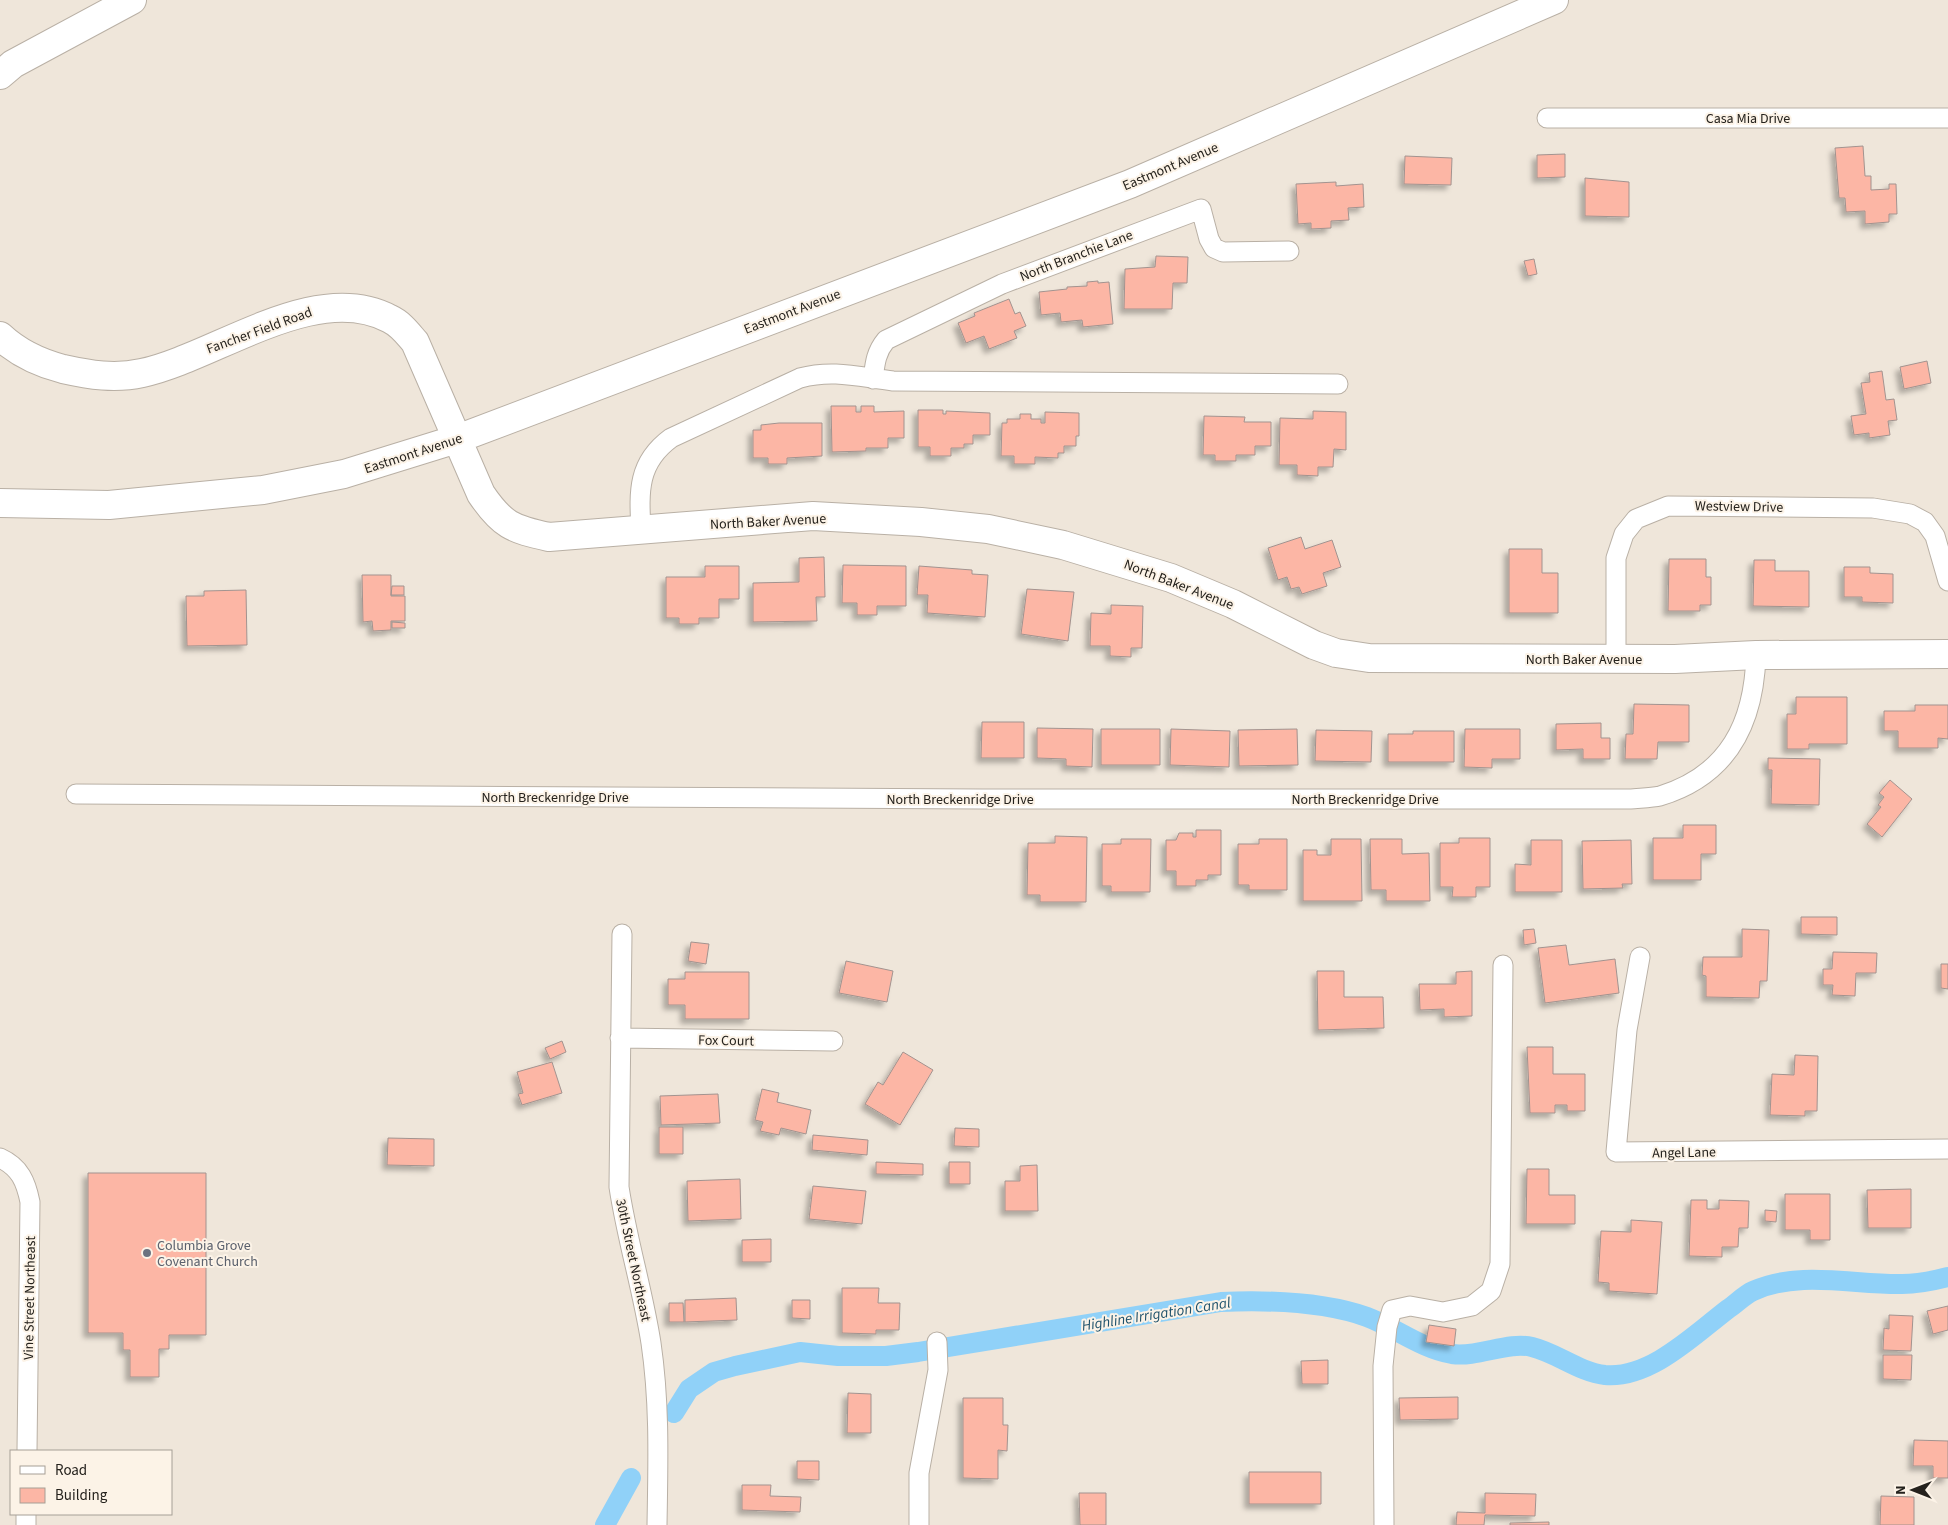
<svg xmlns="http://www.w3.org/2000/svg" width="1948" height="1525" font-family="'Source Sans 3',sans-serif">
  <defs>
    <filter id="shadow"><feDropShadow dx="-4.5" dy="4.5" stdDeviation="2.5" flood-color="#0004"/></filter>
  </defs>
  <rect width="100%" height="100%" fill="#efe6da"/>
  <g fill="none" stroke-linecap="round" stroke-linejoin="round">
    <path stroke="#90d1f8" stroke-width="20" d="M674,1413l15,-24 25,-17 21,-6 65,-14 38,4h48l32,-4 303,-50c47,-2 101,-1 146,15 29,11 53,31 85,37 26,4 56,-13 80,-7 25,6 47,25 73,28 45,4 89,-40 123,-66 8,-5 16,-14 25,-18 46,-21 101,-6 149,-7 16,0 31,-3 46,-7
      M605,1525l26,-47"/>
  </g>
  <path fill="#fcb6a5" stroke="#a2938f" filter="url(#shadow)" d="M1863,146l2,30h6v14l18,-1v-5h7l1,30h-8v8l-24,2v-13l-19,1 -1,-14h-6l-4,-50z
    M1565,154v23l-28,1v-23z
    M1405,156l47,2 -1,27 -47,-1z
    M1585,178l44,4v35l-44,-1z
    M1336,182v4l27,-2 1,23 -16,1 1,12 -18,1v7l-20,1v-6l-13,1 -2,-40z
    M1156,256l32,1 -1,26h-14l-1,26h-48l1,-40 30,-2z
    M1534,259l3,15 -9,2 -4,-15z
    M1098,281v2l11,-1 4,42 -30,3 -1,-7 -21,2 -1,-9 -19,2 -2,-23 28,-3v-2l20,-1v-4z
    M1009,299l6,15 5,-2 6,14 -12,5 3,7 -28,11 -5,-13 -18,7 -8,-20 17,-7 -1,-3z
    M1927,361l4,22 -27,6 -4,-22z
    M1882,371l4,29 8,-1 3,21 -9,1 2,14 -21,3v-5l-15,2 -3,-19 15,-2 -5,-31 9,-1 -1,-9z
    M831,406h25v6h5v-6h13v6l30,-1v27h-16v10h-22v3l-34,1z
    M918,410h25v4h3v-3l44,2v22h-17v9h-9v4h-13v8h-21v-9h-12z
    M1313,411l33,1v38l-12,-1 -1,18h-15v9l-21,-1v-10h-18l1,-47 33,1z
    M1045,412l34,1v23h-3v10h-12v7h-6v5l-23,-1v7h-21v-8h-13l1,-33h5v-4h13v-5h11v5h10v4h4z
    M1204,416l41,1 -1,5h27v24h-16v9h-19v6h-21v-6h-12z
    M779,423h43v33l-35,2v6h-19v-6h-15v-28h8v-5z
    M1301,537l4,12 27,-9 9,27 -18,6 4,13 -25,8 -3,-7 -8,2 -4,-12 -9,3 -10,-32z
    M1509,549h33v24h16v40h-49z
    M824,557l1,40h-9l1,24 -64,1v-39l46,-1v-24z
    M1669,559h37v18h5v28h-11v6h-32z
    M1754,560h21v11h34v36l-56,-1z
    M843,565l63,1v40h-29v9h-20v-12h-15z
    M705,566h34v33h-20v19h-20v6h-20v-6h-13v-41h39z
    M919,566l53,4v4l16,1 -3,42 -58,-4 1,-18h-11z
    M1844,567h26v6l23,1v29l-31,-1v-5h-18z
    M362,575h29v21h14v25h-14v9l-18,1 -1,-10 -9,1z
    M392,586h12v9h-13z
    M1027,589l47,3 -6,49 -47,-7z
    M246,590l1,55 -60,1 -1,-50h18v-5z
    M1111,605l32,1 -1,42h-11v9l-21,-1v-10h-20l1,-33 20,1z
    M392,622l13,1v5h-13z
    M1796,697h51v47h-38v5h-22v-35h9z
    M1634,704l55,1v37h-31l-1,17h-32l1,-25h7z
    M1915,705h33v34l-10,-1v10h-40v-17h-14v-20h31z
    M982,722h42v36h-43z
    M1601,723v15h9v21h-27v-10l-27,1v-26z
    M1037,728l56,1 -1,38 -26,-1v-7l-29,-1z
    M1101,729h59v36h-59z
    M1171,729l59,2 -1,36 -59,-2z
    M1297,729l1,36 -59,1 -1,-36z
    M1465,729h55v30h-28v9l-28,-1z
    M1316,730l56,1 -1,31 -56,-1z
    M1413,731h41v31h-66v-28h25z
    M1768,758l52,1 -1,46 -48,-1 1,-34h-4z
    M1890,780l22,19 -30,38 -15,-13 14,-17 -3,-2 6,-8 -5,-4z
    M1683,825h33v29h-15v26h-48v-42h30z
    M1196,830h25v45h-13v5h-12v6h-20v-15h-10v-31h10l3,-7h14v4h3z
    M1055,836l32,1 -1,65h-46v-7h-13l1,-52h27z
    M1459,838h31v49h-14v10h-24l1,-10h-13v-44h19z
    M1121,839h30l-1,53h-39v-6h-9v-42h19z
    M1259,839h28v51h-38v-5h-11v-41h21z
    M1331,839h30l1,62h-59v-51h14v5h14z
    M1370,839h32v15l27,-1 1,48h-44v-11h-15z
    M1531,840h31v52h-47v-28l16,1z
    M1631,840l1,44h-10l1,4 -40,1 -1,-48z
    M1801,917h36v18l-36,-1z
    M1534,929l2,14 -12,2 -1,-15z
    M1742,929l27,1 -2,51h-7l-1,17 -53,-1v-21l-4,-1 1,-18h39z
    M691,942l18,2 -3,20 -18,-3z
    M1566,945l3,20 46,-6 4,34 -74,10 -7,-55z
    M1833,952l44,1 -1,20h-20l-1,23 -23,-1 1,-10h-10v-16h9z
    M846,961l47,10 -6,31 -48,-9z
    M1941,964h7v25l-7,-1z
    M1317,971h27v26h39l1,31 -66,2z
    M1472,971v45l-28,1v-8l-24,1 -1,-26h37v-12z
    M685,972h64v47h-64v-14h-17v-26h17z
    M562,1041l4,11 -16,7 -5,-11z
    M1527,1047h26v27h32v37h-18v-6h-12v8h-25z
    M903,1052l30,18 -33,55 -35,-21 13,-22 5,3z
    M1795,1055l23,1 -1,55h-12v5l-35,-1 2,-41 22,1z
    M552,1062l10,31 -40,12 -4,-11 5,-1 -6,-21z
    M762,1089l17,4 -2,9 34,8 -5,24 -25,-6 -2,7 -19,-4 3,-9 -8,-2z
    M718,1094l2,29 -59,2 -1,-29z
    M659,1127h24v27h-24z
    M955,1128l24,1v18l-25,-1z
    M813,1135l55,5 -1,15 -55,-5z
    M388,1138l46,1v27l-47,-1z
    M876,1162l47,2v11l-47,-1z
    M949,1162h21v22h-21z
    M1037,1165l1,46h-33v-30h15v-15z
    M1527,1169h22v26h26v29h-49z
    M88,1173h118v162h-37v14h-10v28h-29v-27h-7v-17h-35z
    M740,1179l1,40 -53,2 -1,-40z
    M813,1186l53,5 -4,33 -53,-5z
    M1911,1189v39h-43l-1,-38z
    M1785,1194h45v46h-20v-10h-25z
    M1691,1200h16v9h12v-9l30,1 -1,27h-9l-1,19h-16v10l-33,-1z
    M1765,1210l12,1 -1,11 -11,-1z
    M1631,1220l31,2 -5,72 -48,-3v-8l-11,-1 3,-51 30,1z
    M771,1239v23h-29v-22z
    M842,1288h37l-1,15h22l-1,27h-23v4l-34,-1z
    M736,1298l1,22 -52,2v-22z
    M792,1300h18v19l-18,-1z
    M669,1303h14l1,19h-15z
    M1948,1306v24l-15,4 -6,-23z
    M1889,1315l24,1 -2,35 -28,-1 1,-22 5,1z
    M1429,1325l27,4 -2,17 -28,-4z
    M1883,1355h29l-1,25 -28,-1z
    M1328,1360v24h-26l-1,-23z
    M848,1393l23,1v39h-24z
    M1458,1397v22l-58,1 -1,-22z
    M963,1398h40v27h5l-1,26 -9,-1v29l-35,-1z
    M1914,1440l34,1v37h-15v-12h-20z
    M797,1461h22v19l-22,-1z
    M1249,1472h72v32h-72z
    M742,1485h29l-1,11 31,1 -1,15 -58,-2z
    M1079,1493h27v32h-26z
    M1485,1493l51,1 -1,22 -50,-1 -1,10h-28l1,-13 28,1z
    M1881,1496l33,1v28h-34z
    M1549,1522v3h-39v-2z"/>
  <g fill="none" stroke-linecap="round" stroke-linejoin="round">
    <g stroke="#b9b0a5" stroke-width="21">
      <path id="street" d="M1547,118h401
        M873,379c2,-16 3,-27 13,-39l116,-56 199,-75 8,30 5,9 9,4 66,-1
        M641,530c-2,-38 -4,-67 30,-92l129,-60c33,-9 59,-1 93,3l445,3
        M1616,659v-101l8,-24 12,-15 32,-13 205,2 37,6 15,8 10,14 13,45
        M76,794l906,5h648c9,-1 21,-1 30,-3 69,-21 94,-73 96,-141
        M622,934l-3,253c8,53 24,104 32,156 9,61 7,121 6,182
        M1640,957l-13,73 -11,122 332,-3
        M620,1038l213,3
        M0,1158c20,9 26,24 30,44l-3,249
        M26,1525v-11
        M919,1525v-52l19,-103 -1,-28
        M1384,1525l-1,-159 4,-39 5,-17 18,-4 33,6 29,-6 19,-15 9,-27 3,-299"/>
    </g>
    <g stroke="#b9b0a5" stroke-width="30">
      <path id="secondary" d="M0,75l13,-11 119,-64
        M0,336c17,16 40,27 63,33 27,6 52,10 79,4 74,-16 173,-94 248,-54 11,5 18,15 25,23l66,152c21,31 31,35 68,43l264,-21 108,6 67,7 75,16 108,33 62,26 81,41 22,8 33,5 306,1 81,-4 192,-1
        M0,503l109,2 154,-15 81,-16 113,-35 673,-255 424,-184"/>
    </g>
    <use href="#street" stroke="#fff" stroke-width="19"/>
    <use href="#secondary" stroke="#fff" stroke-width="28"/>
  </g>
  <circle fill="#6b7280" stroke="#fcf3e7" stroke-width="2" cx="147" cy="1253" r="5"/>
  <g text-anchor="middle" stroke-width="4" stroke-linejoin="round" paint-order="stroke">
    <g font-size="14" fill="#25221d" stroke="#fcf3e7">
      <text x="1748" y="123">Casa Mia Drive</text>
      <text transform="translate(1170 166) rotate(-23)" y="5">Eastmont Avenue</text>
      <text transform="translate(1076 255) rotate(-21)" y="5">North Branchie Lane</text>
      <text transform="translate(792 311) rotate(-21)" y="5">Eastmont Avenue</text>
      <text transform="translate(259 330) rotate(-20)" y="5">Fancher Field Road</text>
      <text transform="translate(413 453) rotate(-18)" y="5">Eastmont Avenue</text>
      <text transform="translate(1739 506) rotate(1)" y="5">Westview Drive</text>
      <text transform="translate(768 521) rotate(-3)" y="5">North Baker Avenue</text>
      <text transform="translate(1179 584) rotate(21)" y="5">North Baker Avenue</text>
      <text x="1584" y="664">North Baker Avenue</text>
      <text x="555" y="802">North Breckenridge Drive</text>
      <text x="960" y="804">North Breckenridge Drive</text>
      <text x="1365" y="804">North Breckenridge Drive</text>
      <text transform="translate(726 1040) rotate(1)" y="5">Fox Court</text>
      <text transform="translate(1684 1152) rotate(-1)" y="5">Angel Lane</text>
      <text transform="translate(634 1260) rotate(78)" y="5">30th Street Northeast</text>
      <text transform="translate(29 1298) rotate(-89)" y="5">Vine Street Northeast</text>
    </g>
    <g font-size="14" fill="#5b616d" stroke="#fcf3e7" text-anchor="start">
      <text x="157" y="1250">Columbia Grove<tspan x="157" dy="16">Covenant Church</tspan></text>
    </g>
    <g font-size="15" font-style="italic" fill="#1e516b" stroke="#fcf3e7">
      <text transform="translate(1156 1314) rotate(-9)" y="5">Highline Irrigation Canal</text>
    </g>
  </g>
  <rect x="10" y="1450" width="162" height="65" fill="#fcf3e7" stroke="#a69f96"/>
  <rect x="20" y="1466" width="25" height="8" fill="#ffffff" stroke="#a69f96"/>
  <text x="55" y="1475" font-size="15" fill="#25221d">Road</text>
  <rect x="20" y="1488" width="25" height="15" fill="#fcb6a5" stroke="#a69f96"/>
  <text x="55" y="1500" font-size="15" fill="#25221d">Building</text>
  <g transform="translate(1913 1490) rotate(270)" stroke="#fcf3e7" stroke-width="4" paint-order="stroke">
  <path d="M0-4L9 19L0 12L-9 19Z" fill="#25221d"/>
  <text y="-8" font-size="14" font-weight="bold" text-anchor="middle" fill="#25221d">N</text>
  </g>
</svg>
